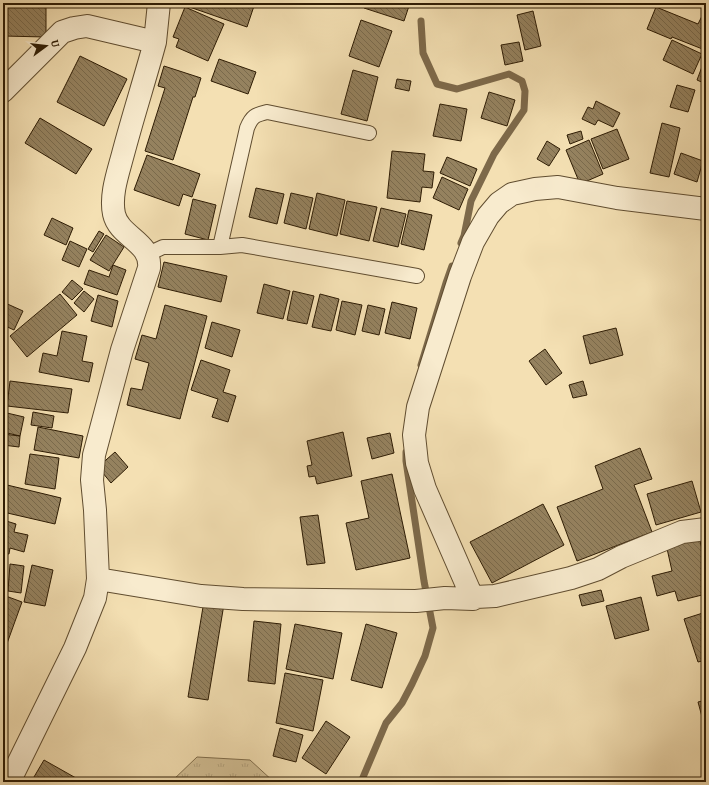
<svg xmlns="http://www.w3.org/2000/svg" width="709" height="785" font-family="Alegreya,serif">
  <defs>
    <pattern id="grass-tufts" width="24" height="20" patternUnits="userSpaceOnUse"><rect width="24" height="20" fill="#d2bf95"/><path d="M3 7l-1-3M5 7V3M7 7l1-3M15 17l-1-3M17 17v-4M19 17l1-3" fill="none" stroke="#b5a47f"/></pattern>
    <pattern id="building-back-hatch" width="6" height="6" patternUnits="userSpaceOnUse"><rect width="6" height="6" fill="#95825f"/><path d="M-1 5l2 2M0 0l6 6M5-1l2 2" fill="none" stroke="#7a6a4c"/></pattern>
  </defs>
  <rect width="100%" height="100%" fill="#f4e0b3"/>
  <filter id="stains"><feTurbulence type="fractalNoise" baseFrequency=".005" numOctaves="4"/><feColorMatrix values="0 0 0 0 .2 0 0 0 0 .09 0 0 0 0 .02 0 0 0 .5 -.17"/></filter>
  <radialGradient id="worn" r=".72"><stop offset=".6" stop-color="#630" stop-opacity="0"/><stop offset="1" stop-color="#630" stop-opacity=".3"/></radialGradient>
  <path fill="url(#grass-tufts)" stroke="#806e4c" d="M197,757l53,3 24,22h-103z"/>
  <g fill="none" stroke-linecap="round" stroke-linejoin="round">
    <path stroke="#7d694a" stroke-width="7" d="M421,21l2,32 14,31 20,5 52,-15 13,7 3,10 -1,19 -30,44 -23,47 -7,35 -3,7
      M421,365l25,-82 6,-17
      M361,782l25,-59 16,-20 10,-19 13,-28 8,-28 -9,-47 -18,-120v-9"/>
  </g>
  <path fill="url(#building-back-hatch)" stroke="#2e1c04" d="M3,3h43v34l-43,-1z
    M178,3h77l-8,24z
    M366,3h44l-6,18 -40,-13z
    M185,7l39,17 -16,37 -32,-14 3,-8 -6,-2z
    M656,7l42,17 8,-16v39l-1,3 -33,-13 -1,2 -24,-10z
    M533,11l8,35 -16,4 -8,-35z
    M361,20l31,11 -13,36 -30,-11z
    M672,40l30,14 -9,20 -30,-14z
    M519,42l4,19 -18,4 -4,-20z
    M80,56l47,23 -23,47 -47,-24z
    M706,56v28l-9,-4z
    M219,59l37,13 -8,22 -37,-13z
    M164,66l37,12 -6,19h-2l-20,63 -28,-9 20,-63 -7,-2z
    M353,70l25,7 -11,44 -26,-7z
    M397,79l14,2 -2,10 -14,-3z
    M677,85l18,5 -7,22 -18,-5z
    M489,92l26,8 -8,26 -26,-8z
    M596,101l24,12 -7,14 -15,-7 -3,5 -13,-6 6,-12 5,2z
    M440,104l27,5 -6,32 -28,-5z
    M40,118l52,31 -16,25 -51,-31z
    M662,123l18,5 -11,49 -19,-4z
    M617,129l12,30 -26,10 -12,-30z
    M581,131l2,8 -13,5 -3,-9z
    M589,140l14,34 -23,10 -14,-34z
    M547,141l13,8 -11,17 -12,-7z
    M392,151l33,3 -2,17 11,1 -2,16 -10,-1 -2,15 -33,-4z
    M681,153l22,8 -6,21 -23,-8z
    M147,155l53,19 -8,23 -9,-3 -4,12 -45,-16z
    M447,157l30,12 -7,17 -30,-13z
    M442,177l26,12 -9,21 -26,-12z
    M256,188l28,6 -7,30 -28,-7z
    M291,193l22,5 -7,31 -22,-6z
    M317,193l28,7 -8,36 -28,-7z
    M193,199l23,6 -8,35 -23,-6z
    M347,201l30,6 -8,34 -29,-7z
    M381,208l25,6 -8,33 -25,-6z
    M409,210l23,5 -8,35 -23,-6z
    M52,218l21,10 -7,17 -22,-10z
    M99,231l5,3 -11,18 -5,-3z
    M106,235l18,12 -15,24 -19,-11z
    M70,241l17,8 -8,18 -17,-7z
    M164,262l63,14 -6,26 -63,-15z
    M113,265l13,5 -9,25 -33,-11 5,-14 20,7z
    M72,280l11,9 -11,11 -10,-8z
    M264,284l26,7 -7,28 -26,-6z
    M84,291l10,8 -10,13 -10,-9z
    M293,291l21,5 -7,28 -20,-4z
    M60,294l17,21 -50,42 -17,-21z
    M320,294l19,5 -8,32 -19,-4z
    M98,295l20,6 -6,26 -21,-6z
    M342,301l20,4 -7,30 -19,-5z
    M3,302l20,9 -9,19 -11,-5z
    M392,302l25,6 -7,31 -25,-6z
    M165,305l42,11 -27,103 -53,-14 4,-17 11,2 7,-27 -14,-4 7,-24 14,4z
    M368,305l17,4 -6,26 -17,-4z
    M212,322l28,8 -8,27 -27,-9z
    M616,328l7,27 -33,9 -7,-28z
    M62,331l25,5 -5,25 11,2 -4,19 -50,-10 4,-19 14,3z
    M545,349l17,24 -16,12 -17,-24z
    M201,360l29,10 -7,22 13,4 -8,26 -16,-5 6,-18 -27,-9z
    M10,381l62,8 -4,24 -61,-7z
    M583,381l4,14 -14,3 -4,-13z
    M33,412l21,4 -2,12 -21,-3z
    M7,413l17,4 -4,19 -17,-4z
    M38,427l45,9 -4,22 -45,-8z
    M343,432l9,44 -35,8 -2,-8 -6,1 -2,-11 5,-1 -5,-24z
    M390,433l4,20 -22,6 -5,-21z
    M3,434l17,2 -1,11 -16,-2z
    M640,448l12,31 -18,6 18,47 -75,29 -20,-54 46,-18 -8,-23z
    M115,452l13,15 -17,16 -13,-16z
    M30,454l29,4 -4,31 -30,-5z
    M392,474l18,84 -54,12 -10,-47 23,-5 -8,-37z
    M692,481l9,31 -45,13 -9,-31z
    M3,484l58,14 -6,26 -52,-12z
    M543,504l21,41 -72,38 -22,-41z
    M318,515l7,48 -18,2 -7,-48z
    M3,520l13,4 -2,8 14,3 -4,17 -14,-4 -1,6 -6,-1z
    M699,537l3,12 4,-1v46l-28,7 -3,-10 -18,5 -5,-20 20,-5 -6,-27z
    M10,564l14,2 -3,27 -13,-2z
    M32,565l21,5 -8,36 -21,-4z
    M601,590l3,11 -22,5 -3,-11z
    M3,595l19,7 -17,47 -2,-1z
    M641,597l8,33 -34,9 -9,-33z
    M204,601l20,3 -16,96 -20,-3z
    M706,612v48l-8,2 -14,-43z
    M254,621l27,3 -6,60 -27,-3z
    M295,624l47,9 -9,46 -47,-10z
    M366,624l31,9 -15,55 -31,-8z
    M285,673l38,7 -10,51 -37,-8z
    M706,700v28h-1l-7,-26z
    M326,721l24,16 -24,37 -24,-16z
    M280,728l23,7 -7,27 -23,-6z
    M44,760l39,22h-52z"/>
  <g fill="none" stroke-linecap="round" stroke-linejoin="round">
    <g stroke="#604d30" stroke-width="16">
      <path id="lane" d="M220,247l27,-119c5,-12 8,-13 20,-16l102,21
        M148,254l15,-7h57l22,-2 175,31"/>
    </g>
    <g stroke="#604d30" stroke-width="24">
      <path id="street" d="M3,91l59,-59 12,-4 13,-2 68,16 4,-39
        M98,579l103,17 42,3 173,2 29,-3 28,1 3,-2 19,-1 76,-18 27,-9 23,-12 61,-25 24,-3
        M473,599l-48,-110 -8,-26 -3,-28 4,-28 42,-131 13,-34 15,-26 11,-13 13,-9 23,-5 23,-2 59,11 89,11
        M9,782l66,-134 20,-50 3,-19 -3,-69 -3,-30 2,-25 28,-105 27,-82c3,-26 -30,-31 -35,-54 -4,-19 4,-41 9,-60 10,-38 22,-75 32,-112"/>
    </g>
    <use href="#lane" stroke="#f8ebce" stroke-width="14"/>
    <use href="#street" stroke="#f8ebce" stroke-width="22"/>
  </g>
  <rect width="709" height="785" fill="none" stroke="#f4e0b3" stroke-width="16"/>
  <rect x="4" y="4" width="701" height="777" fill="none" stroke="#2e1c04" stroke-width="2"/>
  <rect x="8" y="8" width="693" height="769" fill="none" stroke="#2e1c04"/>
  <g transform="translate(46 46) rotate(75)" stroke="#f8ebce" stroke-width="3" paint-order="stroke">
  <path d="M0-3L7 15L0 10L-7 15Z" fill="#2e1c04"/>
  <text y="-6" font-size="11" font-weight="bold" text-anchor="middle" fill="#2e1c04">U</text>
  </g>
  <rect width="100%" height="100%" filter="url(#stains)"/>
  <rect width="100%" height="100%" fill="url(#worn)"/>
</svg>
